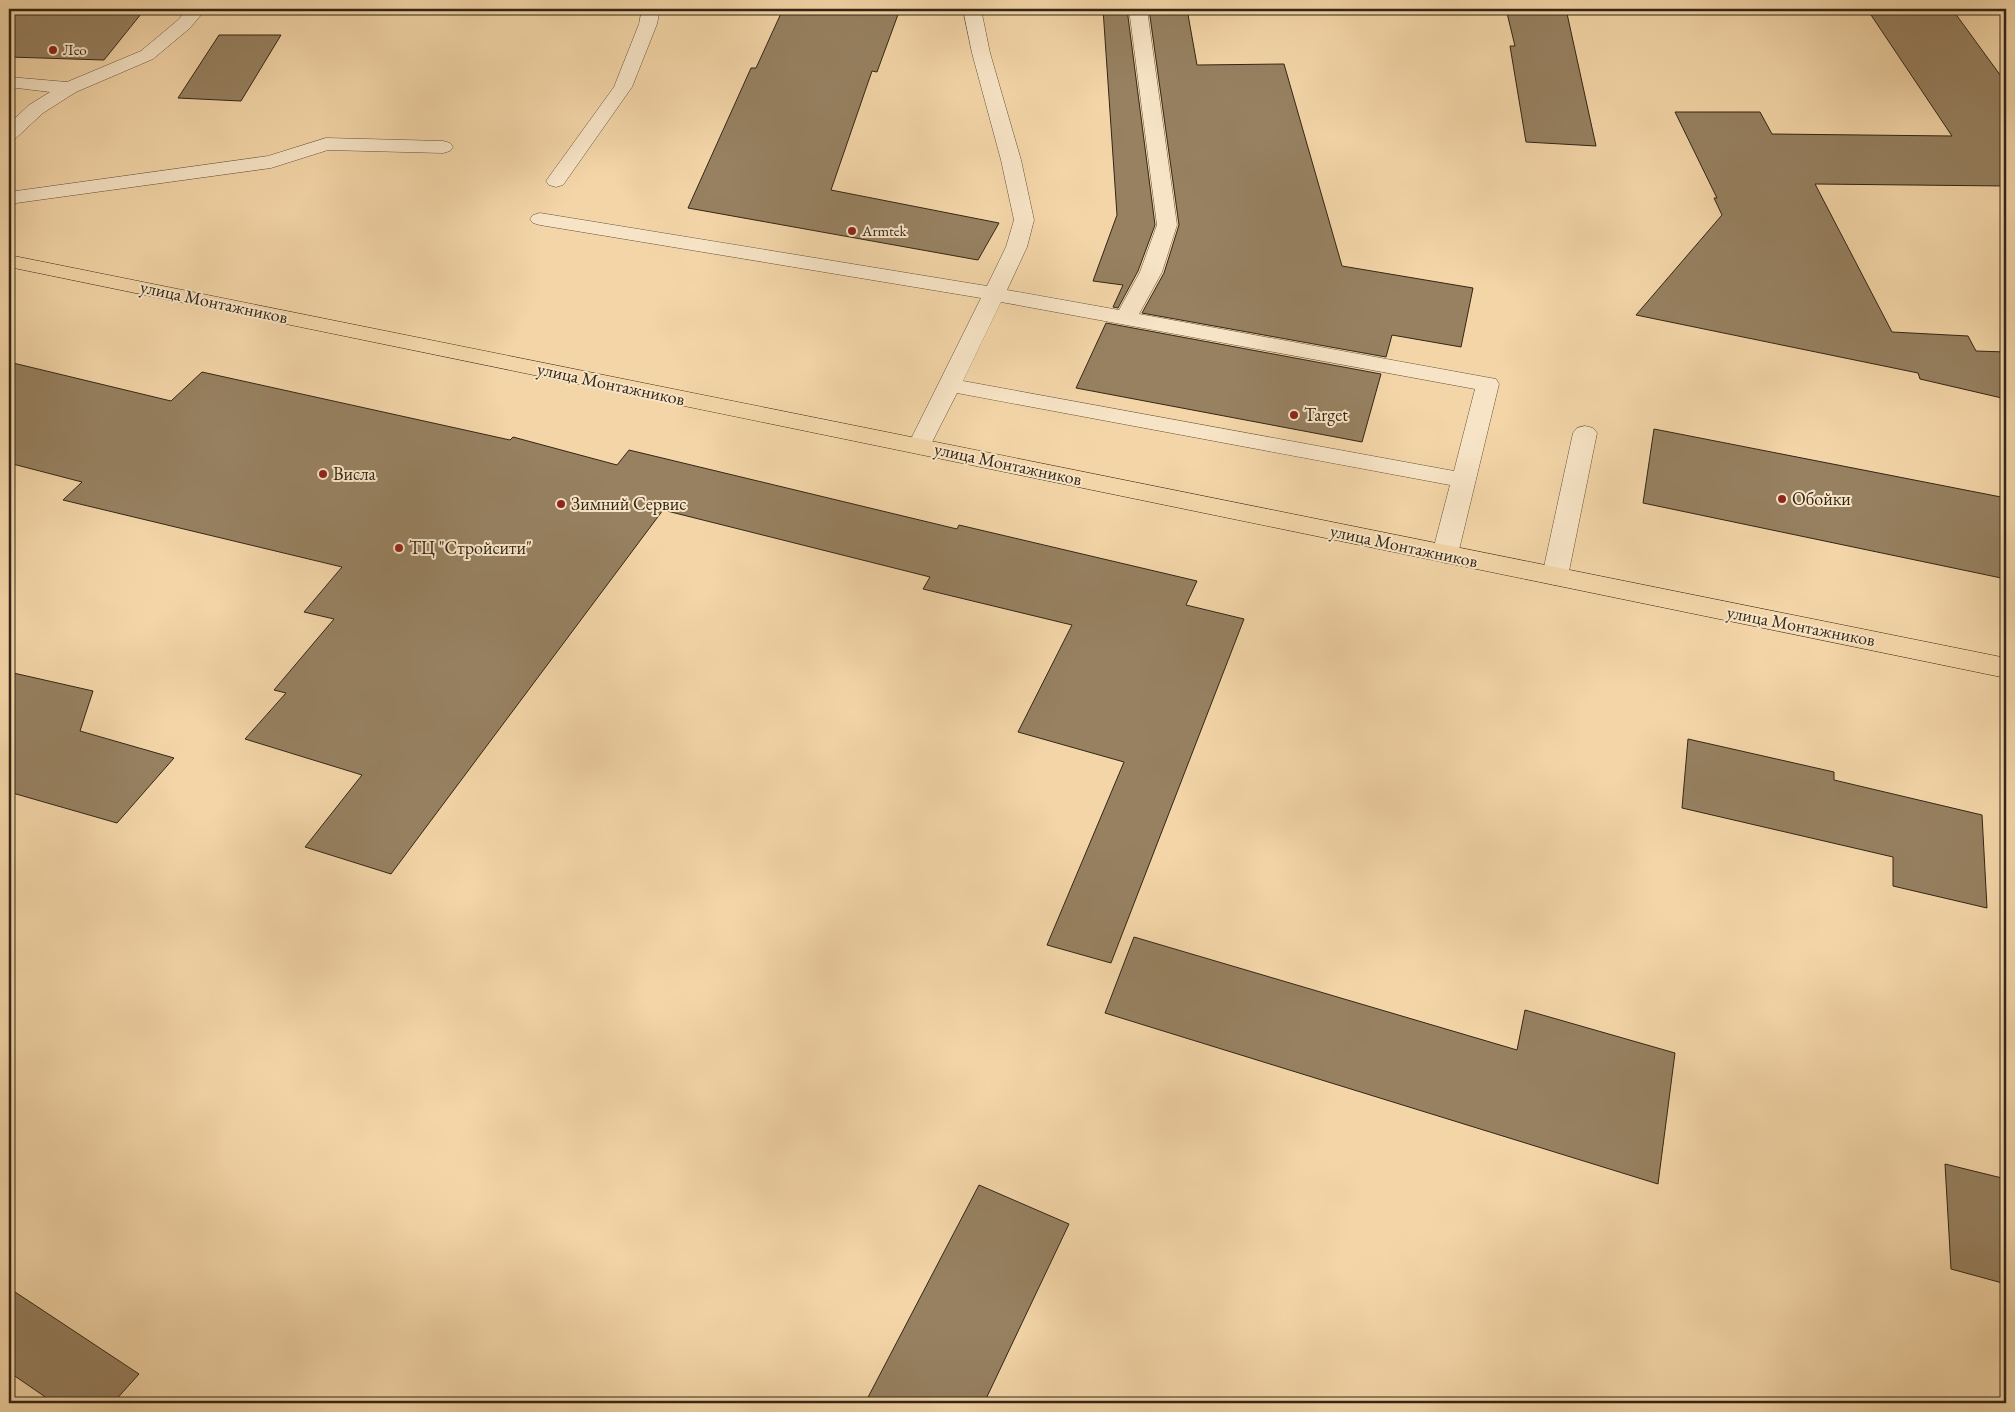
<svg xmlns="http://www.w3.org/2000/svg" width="2015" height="1412" font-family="'EB Garamond',serif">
  <rect width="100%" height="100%" fill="#f3d5a7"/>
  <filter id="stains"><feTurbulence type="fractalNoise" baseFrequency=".004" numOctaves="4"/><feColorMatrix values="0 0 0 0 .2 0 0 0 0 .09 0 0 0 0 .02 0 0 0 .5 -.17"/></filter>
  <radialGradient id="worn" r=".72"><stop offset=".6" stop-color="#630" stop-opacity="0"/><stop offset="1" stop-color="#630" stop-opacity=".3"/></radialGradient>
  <path fill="#978161" stroke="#332616" d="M9,9h136l-41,51 -95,-3z
    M783,9h117l-23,63 -5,-1 -41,119 168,33 -21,37 -290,-52 63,-140h5z
    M1103,9h24l28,216 -17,46 -20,37 -5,-1 10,-22 -30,-4 24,-66z
    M1149,9h38l10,56 87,-1 58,202 131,22 -12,59 -69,-12 -6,22 -244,-44 22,-40 15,-48z
    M1506,9h60l30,137 -70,-4 -16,-96h5z
    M1867,9h85l54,74v103l-191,-2 77,148 76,4 8,15 30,1v47l-86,-20 -2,-6 -282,-58 86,-100 -8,-17h3l-42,-86h85l12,22 180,2z
    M219,35h62l-40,66 -63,-3z
    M1106,323l275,51 -19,68 -286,-54z
    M9,362l162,39 31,-29 308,68 3,-3 104,28 12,-15 328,79 2,-4 238,56 -11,24 58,14 -133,344 -64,-18 77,-183 -106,-30 54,-107 -149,-36 7,-12 -267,-67 -272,364 -86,-27 57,-72 -117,-36 41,-46 -12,-3 60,-71 -30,-7 38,-45 -279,-67 19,-18 -73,-19z
    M1654,429l352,69v81l-363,-76z
    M9,672l84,19 -13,40 94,27 -57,65 -108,-31z
    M1688,739l146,33v8l148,35 5,93 -94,-22v-29l-211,-49z
    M1134,937l383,113 8,-40 150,43 -17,131 -553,-171z
    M1945,1164l61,15v105l-55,-15z
    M979,1185l90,39 -85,179h-119z
    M9,1288l130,86 -26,29h-59l-45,-31z"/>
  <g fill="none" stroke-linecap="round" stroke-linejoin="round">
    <g stroke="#63523a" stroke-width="1">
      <path id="minor" d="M188,9h18l-16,19 -37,31 -77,33 -33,21 -27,25 -7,2v-16l20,-19 21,-13 -41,-5v-10l58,5 74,-31 37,-31z
        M642,9h18l-3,15 -25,63 -69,98 -7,2 -7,-2 -3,-4 68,-94 25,-63z
        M963,9h18l9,44 31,107 13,60 -7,27 -20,43 112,20 21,-38 17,-47 -28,-216h18l30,216 -15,47 -23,42 357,65 3,5 -41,170 -4,6 -9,3 -9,-3 -4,-6 18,-69 -493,-92 -29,57 -8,2 -8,-2 -4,-5 73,-147 -441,-73 -7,-2 -3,-4 3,-4 7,-2 447,73 19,-39 8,-27 -13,-60 -29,-107zM1001,302l474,87 -21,82 -491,-90z
        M326,138l117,3 7,2 3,4 -3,4 -7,2 -115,-3 -57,18 -262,36v-12l259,-36z
        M1585,426l8,2 4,5 -29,143 -4,6 -9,3 -9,-3 -4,-6 31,-143 4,-5z"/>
    </g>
    <g stroke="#332616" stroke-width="1">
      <path id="major" d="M9,255l1997,403v20l-1997,-411z"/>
    </g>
    <use href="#minor" fill="#f7e4c6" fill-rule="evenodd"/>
    <use href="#major" fill="#f3d5a7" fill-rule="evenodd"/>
  </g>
  <g fill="#8f2418" stroke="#f7e4c6" stroke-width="2">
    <circle cx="53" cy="50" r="5"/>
    <circle cx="852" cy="231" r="5"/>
    <circle cx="1294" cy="415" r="5"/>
    <circle cx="323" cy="474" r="5"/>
    <circle cx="1782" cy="499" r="5"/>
    <circle cx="561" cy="504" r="5"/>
    <circle cx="399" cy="548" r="5"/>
  </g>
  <g text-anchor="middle" stroke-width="4" stroke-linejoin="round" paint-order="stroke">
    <g font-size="15" fill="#332616" stroke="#f7e4c6" text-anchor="start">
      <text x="63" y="55">Лео</text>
      <text x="862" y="236">Armtek</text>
    </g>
    <g font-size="18" fill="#332616" stroke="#f7e4c6">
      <text transform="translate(214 302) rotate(12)" y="6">улица Монтажников</text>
      <text transform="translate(611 384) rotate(12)" y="6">улица Монтажников</text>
      <text transform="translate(1008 464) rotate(12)" y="6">улица Монтажников</text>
      <text transform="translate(1404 546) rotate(12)" y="6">улица Монтажников</text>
      <text transform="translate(1801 626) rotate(11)" y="6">улица Монтажников</text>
    </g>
    <g font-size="18" fill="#332616" stroke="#f7e4c6" text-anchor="start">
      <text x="1304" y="421">Target</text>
      <text x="333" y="480">Висла</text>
      <text x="1792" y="505">Обойки</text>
      <text x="571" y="510">Зимний Сервис</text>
      <text x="409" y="554">ТЦ "Стройсити"</text>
    </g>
  </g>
  <rect width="2015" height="1412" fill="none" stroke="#f3d5a7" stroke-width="30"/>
  <rect x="10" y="10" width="1995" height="1392" fill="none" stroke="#332616" stroke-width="2.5"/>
  <rect x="15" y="15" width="1985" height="1382" fill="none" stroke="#332616"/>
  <rect width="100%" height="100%" filter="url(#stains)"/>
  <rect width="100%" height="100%" fill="url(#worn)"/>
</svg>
